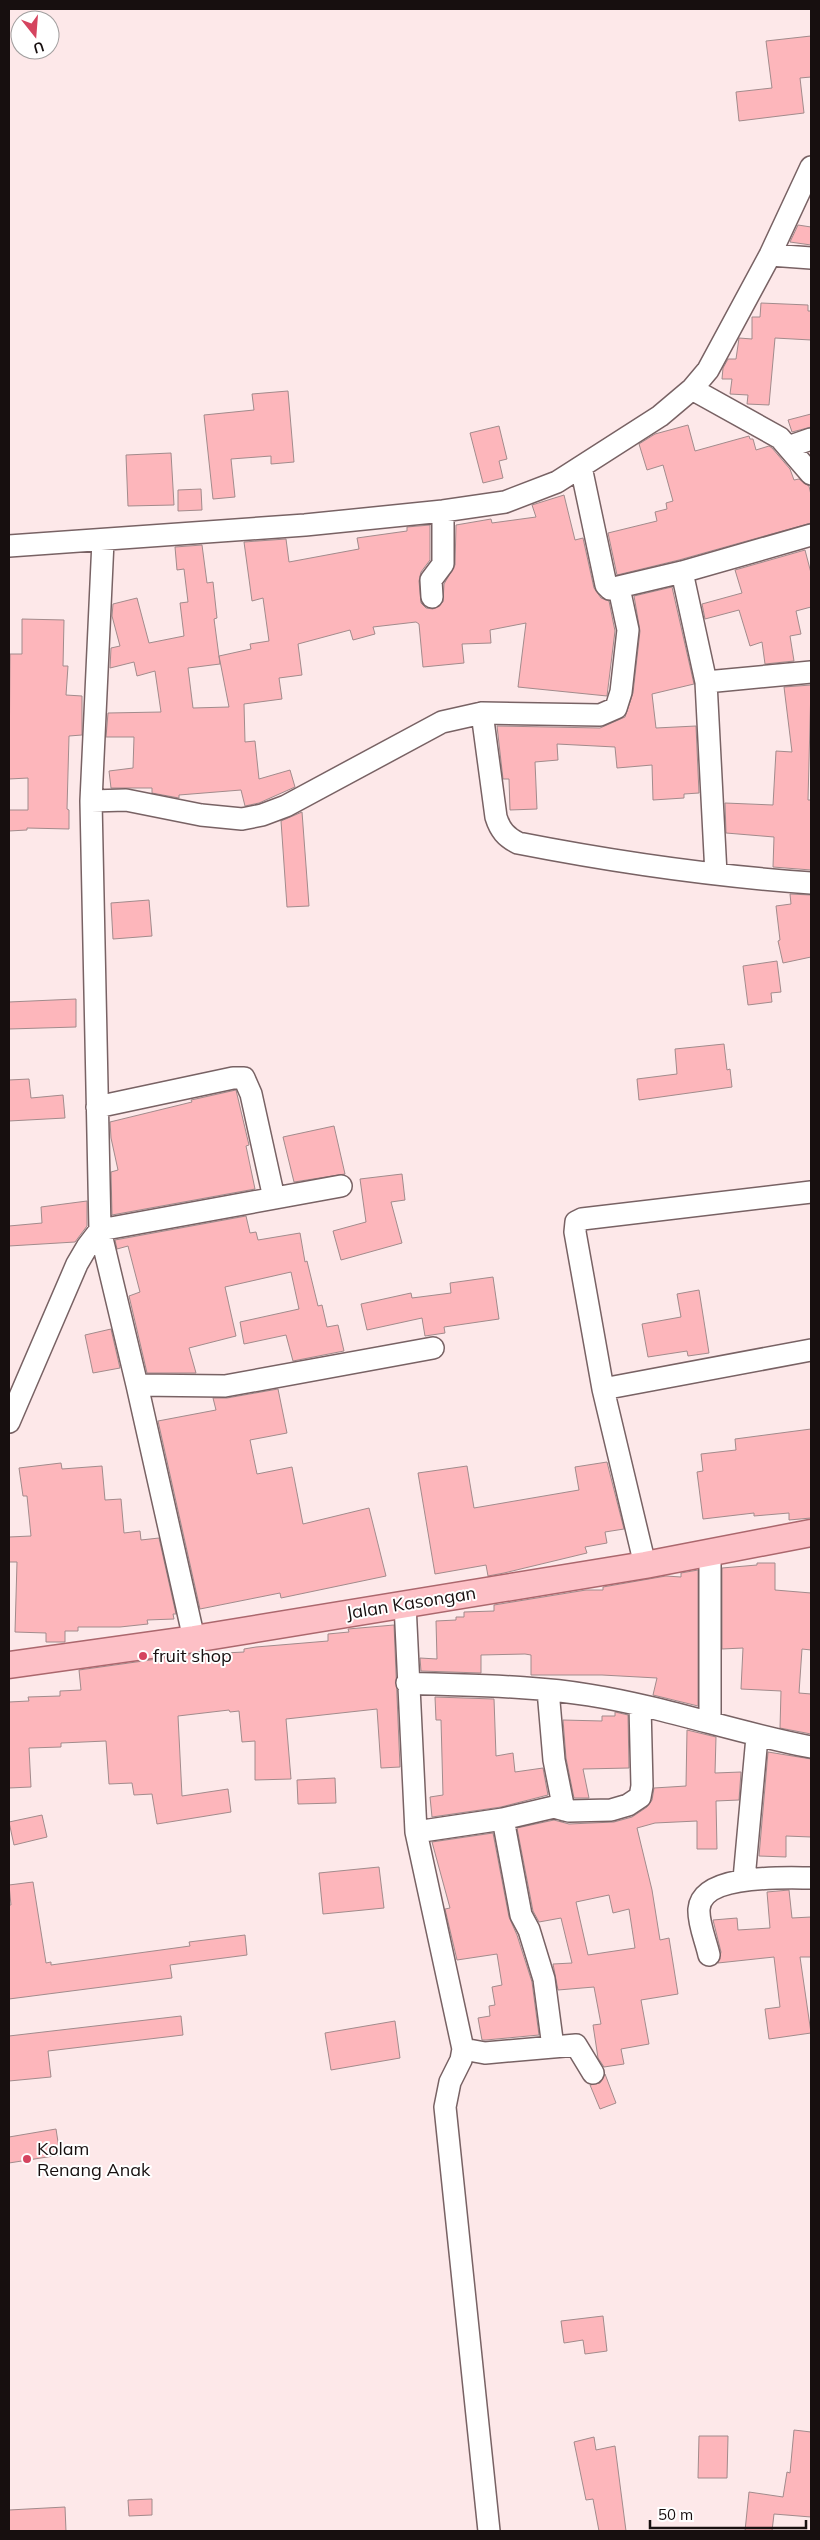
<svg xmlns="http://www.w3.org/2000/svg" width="820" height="2540" font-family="Mulish,sans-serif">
  <rect width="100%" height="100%" fill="#fde8e9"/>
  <path fill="#fdb6bb" stroke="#a28b8c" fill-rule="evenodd" d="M811,36v41l-11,1 4,35 -65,8 -3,-29 36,-4 -6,-47z
    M798,225l13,2v18l-21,-3z
    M761,303l47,2v6h3v29l-36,-2 -6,67 -22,-1 1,-9 -18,-1 2,-15h-10l1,-11 5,-9h8l3,-21 13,1v-22h8z
    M288,391l6,71 -23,2v-8l-40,3 4,38 -22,2 -9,-84 50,-5 -2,-16z
    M811,414v13l-19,5 -4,-12z
    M688,425l7,26 54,-15 1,3h3l3,11 13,-4 3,2 18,21 4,11 5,-1 10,7 2,9v28l-132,37 -62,15 -9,-42 49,-12 -2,-9 12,-3 -1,-6 7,-2 -10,-36 -16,5 -8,-26 16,-10z
    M499,426l8,33 -8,2 4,17 -20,5 -13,-50z
    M171,453l3,52 -46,1 -2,-51z
    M201,489l1,21 -24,1v-21z
    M564,495l11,45 8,-2 11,50 7,10 8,3 6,30 -8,65 -89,-9 8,-64 -36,7 1,13 -29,1 2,19 -41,4 -4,-43 -3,-2 -43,5 2,7 -22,6 -3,-10 -52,14 4,31 -23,3 3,21 -38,5 1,38 10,-1 4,38 31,-9 5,17 -36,16 -14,3 -4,-16 -62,5v3l-27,-5v-5h-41l-2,-17 24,-3 1,-31h-28l2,-24 53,-1 -6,-41 -18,5 -3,-14 -24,6 1,-20 9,-2 -8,-30 1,-12 24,-6 12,45 35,-7 -4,-33 8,-1 -4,-33 -7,1 -2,-23 27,-2 5,38 6,-1 4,36 -3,1 6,45 -32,4 5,40 36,-1 -10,-51 32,-7 -1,-5 19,-3 -6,-43 -11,3 -8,-59 42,-3 3,23 70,-13 -2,-11 50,-7v-4l23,-2v35l-9,12 -2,9 2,22 5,5 7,1 10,-7 1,-18 11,-19 1,-40 35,-6 1,4 44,-6 -4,-12z
    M805,550l6,23v34l-15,4 5,23 -11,2 4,25 -29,3 -3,-22 -12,4 -11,-36 -34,9 -3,-15 40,-11 -7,-23z
    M672,587l22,97 -42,10 4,34 40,-2 3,67 -15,1v4l-31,2 -1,-35 -35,3 -2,-21 -58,-3 1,16 -23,2 2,47 -27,1 -1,-31h-6l-6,-53 103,2 25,-11 8,-24 7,-62 -6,-35z
    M22,619l42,1 -1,46h5l-2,29 16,1v39l-13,1 -2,73 2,1v19l-42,-1v2l-18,1v-21h19v-32l-19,1 1,-125h12z
    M811,685l-3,115h3v70l-38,-3 1,-30 -48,-4 -1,-30 48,2 3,-54 16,1 -8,-65z
    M302,812l7,94 -22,1 -6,-86z
    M790,894l21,1v62l-28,6 -5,-22 2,-1 -4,-34 15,-2z
    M149,900l3,36 -39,3 -2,-36z
    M777,961l4,31 -10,1 1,9 -24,3 -5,-39z
    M76,999v28l-67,2v-27z
    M724,1044l3,26 3,-1 2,18 -93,13 -2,-21 40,-5 -2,-25z
    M29,1079l2,19 32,-3 2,23 -56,3v-41z
    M236,1090l13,55 -3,1 9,43 -143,26 -1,-43 7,-2 -7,-32 -1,-16 82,-20 -1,-2z
    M334,1126l11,48 -51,8 -11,-45z
    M402,1174l3,26 -14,2 11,41 -61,17 -8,-29 33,-9 -6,-43z
    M87,1201v25l-12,16 -66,4v-20l33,-3 -1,-16z
    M246,1216l4,17 6,-1 2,8 42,-7 5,29 2,-1 11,45 4,-1 5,22 11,-2 6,26 -51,10 -7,-26 -42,9 -4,-22 59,-13 -8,-37 -66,15 11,49 -47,12 7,25h-49l-18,-77 11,-4 -12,-46 -11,3 -2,-9z
    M493,1277l6,42 -55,8 1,6 -20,3 -3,-18 -55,12 -6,-26 50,-11 1,5 39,-5 -1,-10z
    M699,1290l10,63 -21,3 -1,-5 -39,6 -6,-33 39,-7 -4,-23z
    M111,1329l9,39 -27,5 -8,-38z
    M278,1389l9,44 -37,7 7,34 35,-7 11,57 66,-16 17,68 -105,22 -1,-5 -80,16 -42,-188 58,-11 -3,-12h14z
    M811,1429v89l-22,2v-7l-35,3v-3l-51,6 -6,-47 6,-1 -2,-17 35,-4 -1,-11z
    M607,1462l17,67 -19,3 2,11 -22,4 2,6 -83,20 -16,3 -2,-11 -51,9 -17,-101 49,-7 7,42 105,-18 -4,-23z
    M61,1463l1,6 40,-3 3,34 16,-1 3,34 16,-2 1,9 18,-2 17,76h-3l1,5 -27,1 1,4 -28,3h-42v4h-13v11h-19v-9l-31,-1 2,-70h-8v-25l22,-1 -4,-40h-4l-4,-28z
    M757,1563h18v27l36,3v57l-9,-1 -3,44 12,1v40l-31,-6 1,-37 -40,-2 2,-41 -21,1v-81l35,-3z
    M698,1570v136l-45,-11 4,-17 -55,-3h-71v-20l-6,-1 -44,1v18l-60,-2 -1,-13 17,1 -1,-38 20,-1v-3h8v-5l30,-1v-6l92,-15h17v-3l63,-11 15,1v-4z
    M394,1625l6,142 -19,1 -4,-59 -91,10 5,60 -36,1v-39l-13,1 -3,-31 -9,1 -1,-2 -51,6 4,80 46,-7 3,23 -74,12 -5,-30 -18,1 -2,-12 -23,1 -3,-43 -45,2v4l-32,1 2,39 -22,1v-86l20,-1 -1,-4 32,-1v-5l21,-1 -2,-20 107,-15 58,-3v-3l12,-2 72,-6v-7l21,-2 -1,-3z
    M435,1697l59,2 2,57 17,-3 2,19 28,-4 5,27 -47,12 -69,10 -2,-20 13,-2 -2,-75h-5z
    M615,1712l13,3 1,53 -46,1 6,29h-15l-8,-40 -3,-38 39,1v-5h13z
    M687,1730l29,7 -1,36 26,-1 -2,28 -23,1 1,48h-20v-28l-42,2 -18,5 15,62 8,50 9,-2 9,56 -37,6 8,44 -28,5 3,15 -20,3 -6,-9 -5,-33 8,-1 -7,-37 -36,3 -5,-26 19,-1 -11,-45 -22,4 -6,-11 -16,-83 37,-8 15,4 45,-2 18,-5 15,-10 5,-7 2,-12 32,-2zM609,1895l4,18 16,-4 6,39 -47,7 -12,-53z
    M768,1752l43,7v78l-25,-1v21l-27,-1z
    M335,1778l1,25 -38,1 -1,-24z
    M42,1815l5,22 -33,8 -5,-23z
    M493,1833l16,84 8,18 15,47 7,53 -53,5h-4l-4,-22 12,-2 -1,-10 6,-1 -3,-18 10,-2 -5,-31 -40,6 -12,-51 5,-1 -18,-66z
    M379,1867l5,41 -61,6 -4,-41z
    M33,1882l13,81 5,-1v3l139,-19 -1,-4 56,-7 2,20 -77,10 2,13 -163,21v-94h2l-2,-20z
    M789,1890l3,28 19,-1v40h-11l11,76 -42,6 -4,-30 15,-2 -6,-50 -56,6 3,-11 -8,-32 24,-2 1,12 32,-2 -3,-36z
    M181,2016l2,19 -135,16 3,26 -42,4v-45z
    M395,2021l5,37 -69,12 -6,-37z
    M605,2074l11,29 -16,6 -10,-24 10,-2z
    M56,2129l4,26 -51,8v-26z
    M603,2316l4,35 -22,3 -2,-14 -19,3 -3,-22z
    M794,2430l17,2v85l-37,-3 -2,17h-27l4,-39 34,5 4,-25 3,1z
    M699,2436h29l-1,42h-29z
    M594,2437l2,13 19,-4 11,85h-27l-6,-32 -7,1 -12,-58z
    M152,2499v16l-23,1 -1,-16z
    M65,2507l1,24h-57v-21z"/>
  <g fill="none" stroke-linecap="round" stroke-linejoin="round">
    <g stroke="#786264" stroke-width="24">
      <path id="minor" d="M770,255l41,3
        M692,389l88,49 31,36
        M788,447l23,-8
        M581,467l25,118 4,4 72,-17 129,-37
        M103,541l-12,260 9,429 37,155 57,254
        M9,546l296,-21 138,-14 62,-9 52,-20 103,-66 32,-27 16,-19 62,-115 41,-88
        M682,572l24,110 10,192
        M432,597l-1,-17 12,-16v-53
        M706,682l105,-10
        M482,713l14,104c4,13 10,20 22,26 97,19 194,33 293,40
        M91,801l35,-1 75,15 41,4 20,-4 24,-9 156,-84 40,-9 118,2 16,-7 5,-16 7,-62 -9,-42
        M97,1107l136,-29h11l7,16 23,104
        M137,1385l88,1 208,-38
        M603,1389l208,-39
        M9,1422l68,-158 10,-17 13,-17 241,-44
        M710,1554v168
        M645,1565l-42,-176 -28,-157 1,-10 6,-3 229,-27
        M405,1604l11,228 47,217 -2,11 -11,22 -5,25 44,424
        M407,1683c61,3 123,2 182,12 76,12 148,38 222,52
        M548,1690l6,70 10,50
        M503,1819l51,-12 15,4 42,-1 17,-5 12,-8 2,-11 -2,-80
        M416,1832l87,-13 18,96 8,15 15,49 9,68
        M744,1879l13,-142
        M709,1955c-3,-14 -11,-32 -10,-46 3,-36 88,-31 112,-31
        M463,2049l22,4 91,-8 17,28"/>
    </g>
    <g stroke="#ab676d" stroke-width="29">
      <path id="major" d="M9,1665l185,-26 451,-74 166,-32"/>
    </g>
    <use href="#minor" stroke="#fff" stroke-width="21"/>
    <use href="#major" stroke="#fdc0c6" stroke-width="26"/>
  </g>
  <g fill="#d5445f" stroke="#fff" stroke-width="2">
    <circle cx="143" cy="1656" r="5"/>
    <circle cx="27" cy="2159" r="5"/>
  </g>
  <g text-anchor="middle" stroke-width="4" stroke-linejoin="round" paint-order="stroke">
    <g font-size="18" fill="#170f0f" stroke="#fff">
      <text transform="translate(411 1603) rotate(-9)" y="6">Jalan Kasongan</text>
    </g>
    <g font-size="18" fill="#170f0f" stroke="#fff" text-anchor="start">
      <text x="153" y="1662">fruit shop</text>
      <text x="37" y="2155">Kolam<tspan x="37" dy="21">Renang Anak</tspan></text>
    </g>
  </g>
  <rect width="820" height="2540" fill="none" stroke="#170f0f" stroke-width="20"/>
  <g transform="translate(35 35) rotate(163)"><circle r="24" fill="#ffffff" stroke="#a29f9f"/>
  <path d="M0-4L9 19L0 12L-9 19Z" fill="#d5445f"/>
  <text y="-8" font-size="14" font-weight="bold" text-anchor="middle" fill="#170f0f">U</text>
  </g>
  <path d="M650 2520v8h156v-8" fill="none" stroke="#170f0f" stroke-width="2.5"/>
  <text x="658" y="2520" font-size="15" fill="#170f0f" stroke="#ffffff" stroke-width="4" paint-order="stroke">50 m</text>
</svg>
